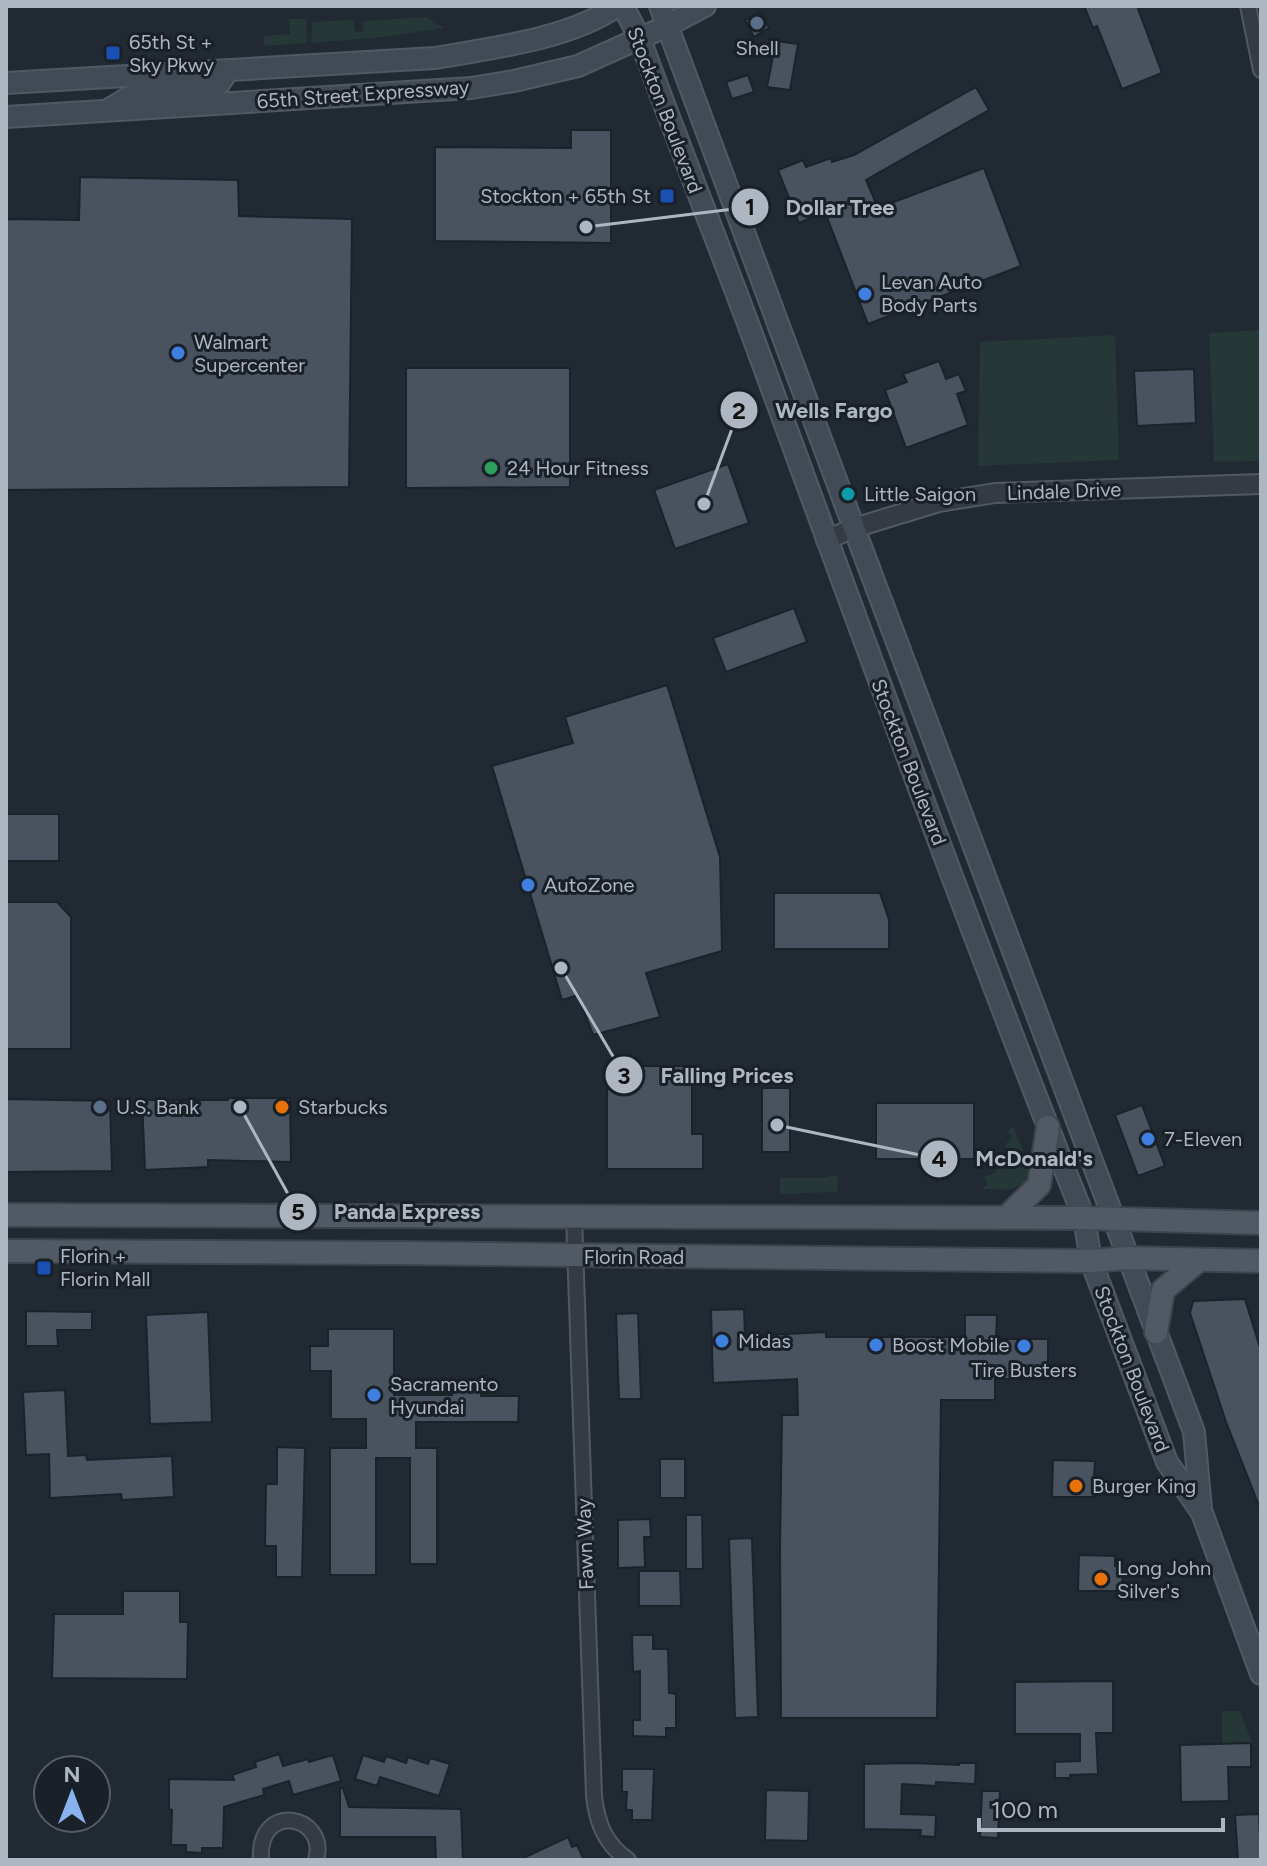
<svg xmlns="http://www.w3.org/2000/svg" width="1267" height="1866" font-family="Figtree,sans-serif">
  <rect width="100%" height="100%" fill="#212933"/>
  <path fill="#253736" d="M427,17l8,7 7,2 1,2 -59,9 -73,6 1,-21 41,-2 2,12 8,-1v-10z
    M289,19h17l1,24 -43,3 -1,-10 27,-2z
    M1261,330v131l-47,1 -5,-129z
    M1115,335l4,125 -141,6 2,-124z
    M1010,1128h4l16,42c-9,25 -26,19 -48,19l5,-5 -3,-7c15,-4 25,-17 21,-32l7,-9 -4,-4z
    M835,1175l3,2 -1,15 -57,2v-16h41z
    M1222,1711h18l12,31 -30,1z"/>
  <path fill="#49535f" stroke="#1b222a" stroke-width="2" d="M1084,6h53l25,67 -40,16 -25,-63 -4,2z
    M761,12l8,16 -15,9 -9,-17z
    M776,41l22,3 -8,46 -23,-3z
    M748,75l6,17 -22,7 -6,-17z
    M976,87l13,23 -123,70 12,28 106,-40 37,98 -153,58 -43,-112 -26,11 -21,-53 25,-10 3,7 25,-9 1,4 22,-7z
    M571,130h40v113l-176,-2v-94l136,1z
    M80,177l158,3 1,36 113,3 -3,268 -343,3v-271l73,1z
    M939,361l7,18 13,-5 7,17 -9,3 11,31 -62,23 -21,-58 22,-8 -4,-8z
    M406,368h164v119l-164,1z
    M1194,369l2,54 -59,3 -3,-55z
    M728,464l21,59 -74,26 -21,-59z
    M794,608l13,34 -81,30 -13,-34z
    M667,685l53,172 2,94 -76,22 14,44 -67,18 -15,-40 -16,5 -70,-234 81,-23 -8,-26z
    M6,814h53v47h-53z
    M774,893h106l9,27v29h-115z
    M6,902h51l14,15v132h-65z
    M607,1066h85v68h11v35h-96z
    M762,1088h28v64h-28z
    M228,1098h62l1,64 -83,-2v7l-63,3 -3,-70h86z
    M6,1099l104,2 2,70 -106,1z
    M876,1103h98v56h-98z
    M1142,1105l23,61 -27,10 -23,-61z
    M1245,1299l16,52 -1,157 -34,-86 -36,-109 3,-12z
    M744,1309l1,27 81,-4v5h139v-22h32l-1,24h52v40h-53v21h-54l-4,318h-156l-1,-172 2,-131h16l-1,-36 -84,4 -2,-73z
    M26,1311l66,1v18h-35l1,16h-32z
    M208,1312l4,110 -62,2 -4,-109z
    M638,1313l3,86h-22l-3,-85z
    M328,1329h66v66h58v-12h29v13h38l-1,26h-102v26h21v116h-27v-106h-34v117h-46v-127h36v-29h-35v-48h-21v-25h18z
    M65,1390l3,66 18,-1 1,5 85,-4 2,41 -52,3 -1,-6 -71,4 -1,-44 -23,1 -3,-63z
    M277,1447l28,1 -3,129h-26v-31h-11l1,-62h11z
    M660,1459h25v39h-25z
    M1053,1460l42,1 -1,17h6v17h-4v2h-44z
    M686,1515h16l1,54h-17z
    M650,1519l1,18h-7l1,30 -27,1v-48z
    M752,1538l6,179 -23,1 -6,-179z
    M1079,1555l36,1v10h8l-1,25h-44z
    M639,1571h41l1,35h-42z
    M123,1591h57v31h8l-1,57 -135,-1 2,-64h69z
    M632,1635h21v14h15l1,44 7,1v34h-10v9l-33,-1v-16h7v-49l-7,1z
    M1113,1681v52h-17l2,41 -28,1v3h-15v-16l25,-1v-27h-65v-52z
    M1251,1743v24h-23l1,34 -48,1 -1,-57z
    M279,1754l4,12 25,-7 1,3 24,-7 8,26 -48,14 -4,-14 -26,8 1,6 -40,12 -1,41h-21v5l-16,-1v-7h-15l1,-35 -3,-1v-30l65,1 -2,-5 24,-8 -1,-5z
    M363,1755l21,7 2,-6 20,7 2,-6 20,7 2,-6 20,6 -11,32 -59,-19 -3,9 -22,-7z
    M912,1763l47,2v-2h17l-1,21 -39,-2v4l-34,-2 -1,30 35,1 -1,22 -15,-1 1,-6 -57,-1v-65z
    M622,1769h32l-2,51h-20v-10h-6l1,-18h-5z
    M340,1788h3l6,19 112,2 2,51h-27l-1,-23h-95z
    M766,1790l43,1 -1,50 -43,-1z
    M982,1791h18l-2,47 -18,-1z
    M1259,1814l2,46h-23l-3,-45z
    M568,1837l4,10 5,-2 7,15h-65z"/>
  <g fill="none" stroke-linecap="round" stroke-linejoin="round">
    <g stroke="#515962" stroke-width="18">
      <path id="minor" d="M1248,6l13,64
        M574,1217l20,579c3,27 11,48 34,64
        M261,1860c-4,-60 68,-45 55,0"/>
    </g>
    <g stroke="#515962" stroke-width="22">
      <path id="tertiary" d="M826,540l28,-12 85,-26 56,-9 266,-9"/>
    </g>
    <g stroke="#515962" stroke-width="24">
      <path id="secondary" d="M623,6l17,33c35,97 74,193 110,290 109,297 217,595 334,889l7,43 76,201 35,51 59,161
        M660,6l194,522 340,904 7,77
        M6,83l429,-25c58,-10 134,-19 182,-52
        M111,108l29,-17 79,-7 6,-9
        M6,117l465,-29 43,-7 64,-15 89,-40 38,-20"/>
    </g>
    <g stroke="#3d444d" stroke-width="26">
      <path id="primary" d="M6,1215l1078,3 177,5
        M1006,1218l33,-33 9,-58
        M6,1251l393,2 692,8 37,-3 133,3
        M1156,1332l7,-42 36,-30"/>
    </g>
    <use href="#minor" stroke="#343b44" stroke-width="14"/>
    <use href="#tertiary" stroke="#343b44" stroke-width="18"/>
    <use href="#secondary" stroke="#424a56" stroke-width="20"/>
    <use href="#primary" stroke="#515a64" stroke-width="22"/>
  </g>
  <g fill="#5c6f8a" stroke="#192028" stroke-width="3">
    <circle cx="757" cy="23" r="8"/>
    <circle cx="100" cy="1107" r="8"/>
  </g>
  <g fill="#1a4fb4" stroke="#192028" stroke-width="3">
    <rect x="105" y="45" width="16" height="16" rx="4"/>
    <rect x="659" y="188" width="16" height="16" rx="4"/>
    <rect x="36" y="1260" width="16" height="16" rx="4"/>
  </g>
  <g fill="#3f7fe0" stroke="#192028" stroke-width="3">
    <circle cx="865" cy="294" r="8"/>
    <circle cx="178" cy="353" r="8"/>
    <circle cx="528" cy="885" r="8"/>
    <circle cx="1148" cy="1139" r="8"/>
    <circle cx="722" cy="1341" r="8"/>
    <circle cx="876" cy="1345" r="8"/>
    <circle cx="1024" cy="1346" r="8"/>
    <circle cx="374" cy="1395" r="8"/>
  </g>
  <circle fill="#2e9e5b" stroke="#192028" stroke-width="3" cx="491" cy="468" r="8"/>
  <circle fill="#0f9aa8" stroke="#192028" stroke-width="3" cx="848" cy="494" r="8"/>
  <g fill="#e8710a" stroke="#192028" stroke-width="3">
    <circle cx="282" cy="1107" r="8"/>
    <circle cx="1076" cy="1486" r="8"/>
    <circle cx="1101" cy="1579" r="8"/>
  </g>
  <g text-anchor="middle" stroke-width="6" stroke-linejoin="round" paint-order="stroke">
    <g font-size="20" fill="#adb6c1" stroke="#192028" text-anchor="start">
      <text x="129" y="49">65th St +<tspan x="129" dy="23">Sky Pkwy</tspan></text>
      <text x="757" y="55" text-anchor="middle">Shell</text>
      <text x="651" y="203" text-anchor="end">Stockton + 65th St</text>
      <text x="881" y="289">Levan Auto<tspan x="881" dy="23">Body Parts</tspan></text>
      <text x="194" y="349">Walmart<tspan x="194" dy="23">Supercenter</tspan></text>
      <text x="507" y="475">24 Hour Fitness</text>
      <text x="864" y="501">Little Saigon</text>
      <text x="544" y="892">AutoZone</text>
      <text x="116" y="1114">U.S. Bank</text>
      <text x="298" y="1114">Starbucks</text>
      <text x="1164" y="1146">7-Eleven</text>
      <text x="60" y="1263">Florin +<tspan x="60" dy="23">Florin Mall</tspan></text>
      <text x="738" y="1348">Midas</text>
      <text x="892" y="1352">Boost Mobile</text>
      <text x="1024" y="1377" text-anchor="middle">Tire Busters</text>
      <text x="390" y="1391">Sacramento<tspan x="390" dy="23">Hyundai</tspan></text>
      <text x="1092" y="1493">Burger King</text>
      <text x="1117" y="1575">Long John<tspan x="1117" dy="23">Silver's</tspan></text>
    </g>
    <g font-size="20" fill="#adb6c1" stroke="#192028">
      <text transform="translate(363 94) rotate(-4)" y="7">65th Street Expressway</text>
      <text transform="translate(665 110) rotate(69)" y="7">Stockton Boulevard</text>
      <text transform="translate(1064 491) rotate(-2)" y="7">Lindale Drive</text>
      <text transform="translate(909 762) rotate(69)" y="7">Stockton Boulevard</text>
      <text x="634" y="1264">Florin Road</text>
      <text transform="translate(1132 1369) rotate(69)" y="7">Stockton Boulevard</text>
      <text transform="translate(585 1544) rotate(-92)" y="7">Fawn Way</text>
    </g>
  </g>
  <path fill="none" stroke="#adb6c1" stroke-width="3" d="M586 227L750 207M704 504L739 410M561 968L624 1075M777 1125L939 1159M240 1107L298 1212"/>
  <g fill="#adb6c1" stroke="#192028" stroke-width="3">
    <circle cx="586" cy="227" r="8"/>
    <circle cx="704" cy="504" r="8"/>
    <circle cx="561" cy="968" r="8"/>
    <circle cx="777" cy="1125" r="8"/>
    <circle cx="240" cy="1107" r="8"/>
    <circle cx="750" cy="207" r="20"/>
    <circle cx="739" cy="410" r="20"/>
    <circle cx="624" cy="1075" r="20"/>
    <circle cx="939" cy="1159" r="20"/>
    <circle cx="298" cy="1212" r="20"/>
  </g>
  <g font-size="24" text-anchor="middle" font-weight="bold" fill="#111">
    <text x="750" y="215">1</text>
    <text x="739" y="419">2</text>
    <text x="624" y="1084">3</text>
    <text x="939" y="1167">4</text>
    <text x="298" y="1220">5</text>
  </g>
  <g font-size="22" text-anchor="middle" font-weight="bold" fill="#adb6c1" stroke="#192028" stroke-width="6" stroke-linejoin="round" paint-order="stroke">
    <text x="840" y="215">Dollar Tree</text>
    <text x="834" y="418">Wells Fargo</text>
    <text x="727" y="1083">Falling Prices</text>
    <text x="1034" y="1166">McDonald's</text>
    <text x="407" y="1219">Panda Express</text>
  </g>
  <rect width="1267" height="1866" fill="none" stroke="#adb6c1" stroke-width="16"/>
  <g transform="translate(72 1794)"><circle r="38" fill="#192028" stroke="#545c65" stroke-width="2"/>
  <path d="M0-6L14 30L0 20L-14 30Z" fill="#87b2ed"/>
  <text y="-12" font-size="22" font-weight="bold" text-anchor="middle" fill="#adb6c1">N</text>
  </g>
  <path d="M979 1818v12h244v-12" fill="none" stroke="#adb6c1" stroke-width="4"/>
  <text x="991" y="1818" font-size="24" fill="#adb6c1" stroke="#192028" stroke-width="6" paint-order="stroke">100 m</text>
</svg>
